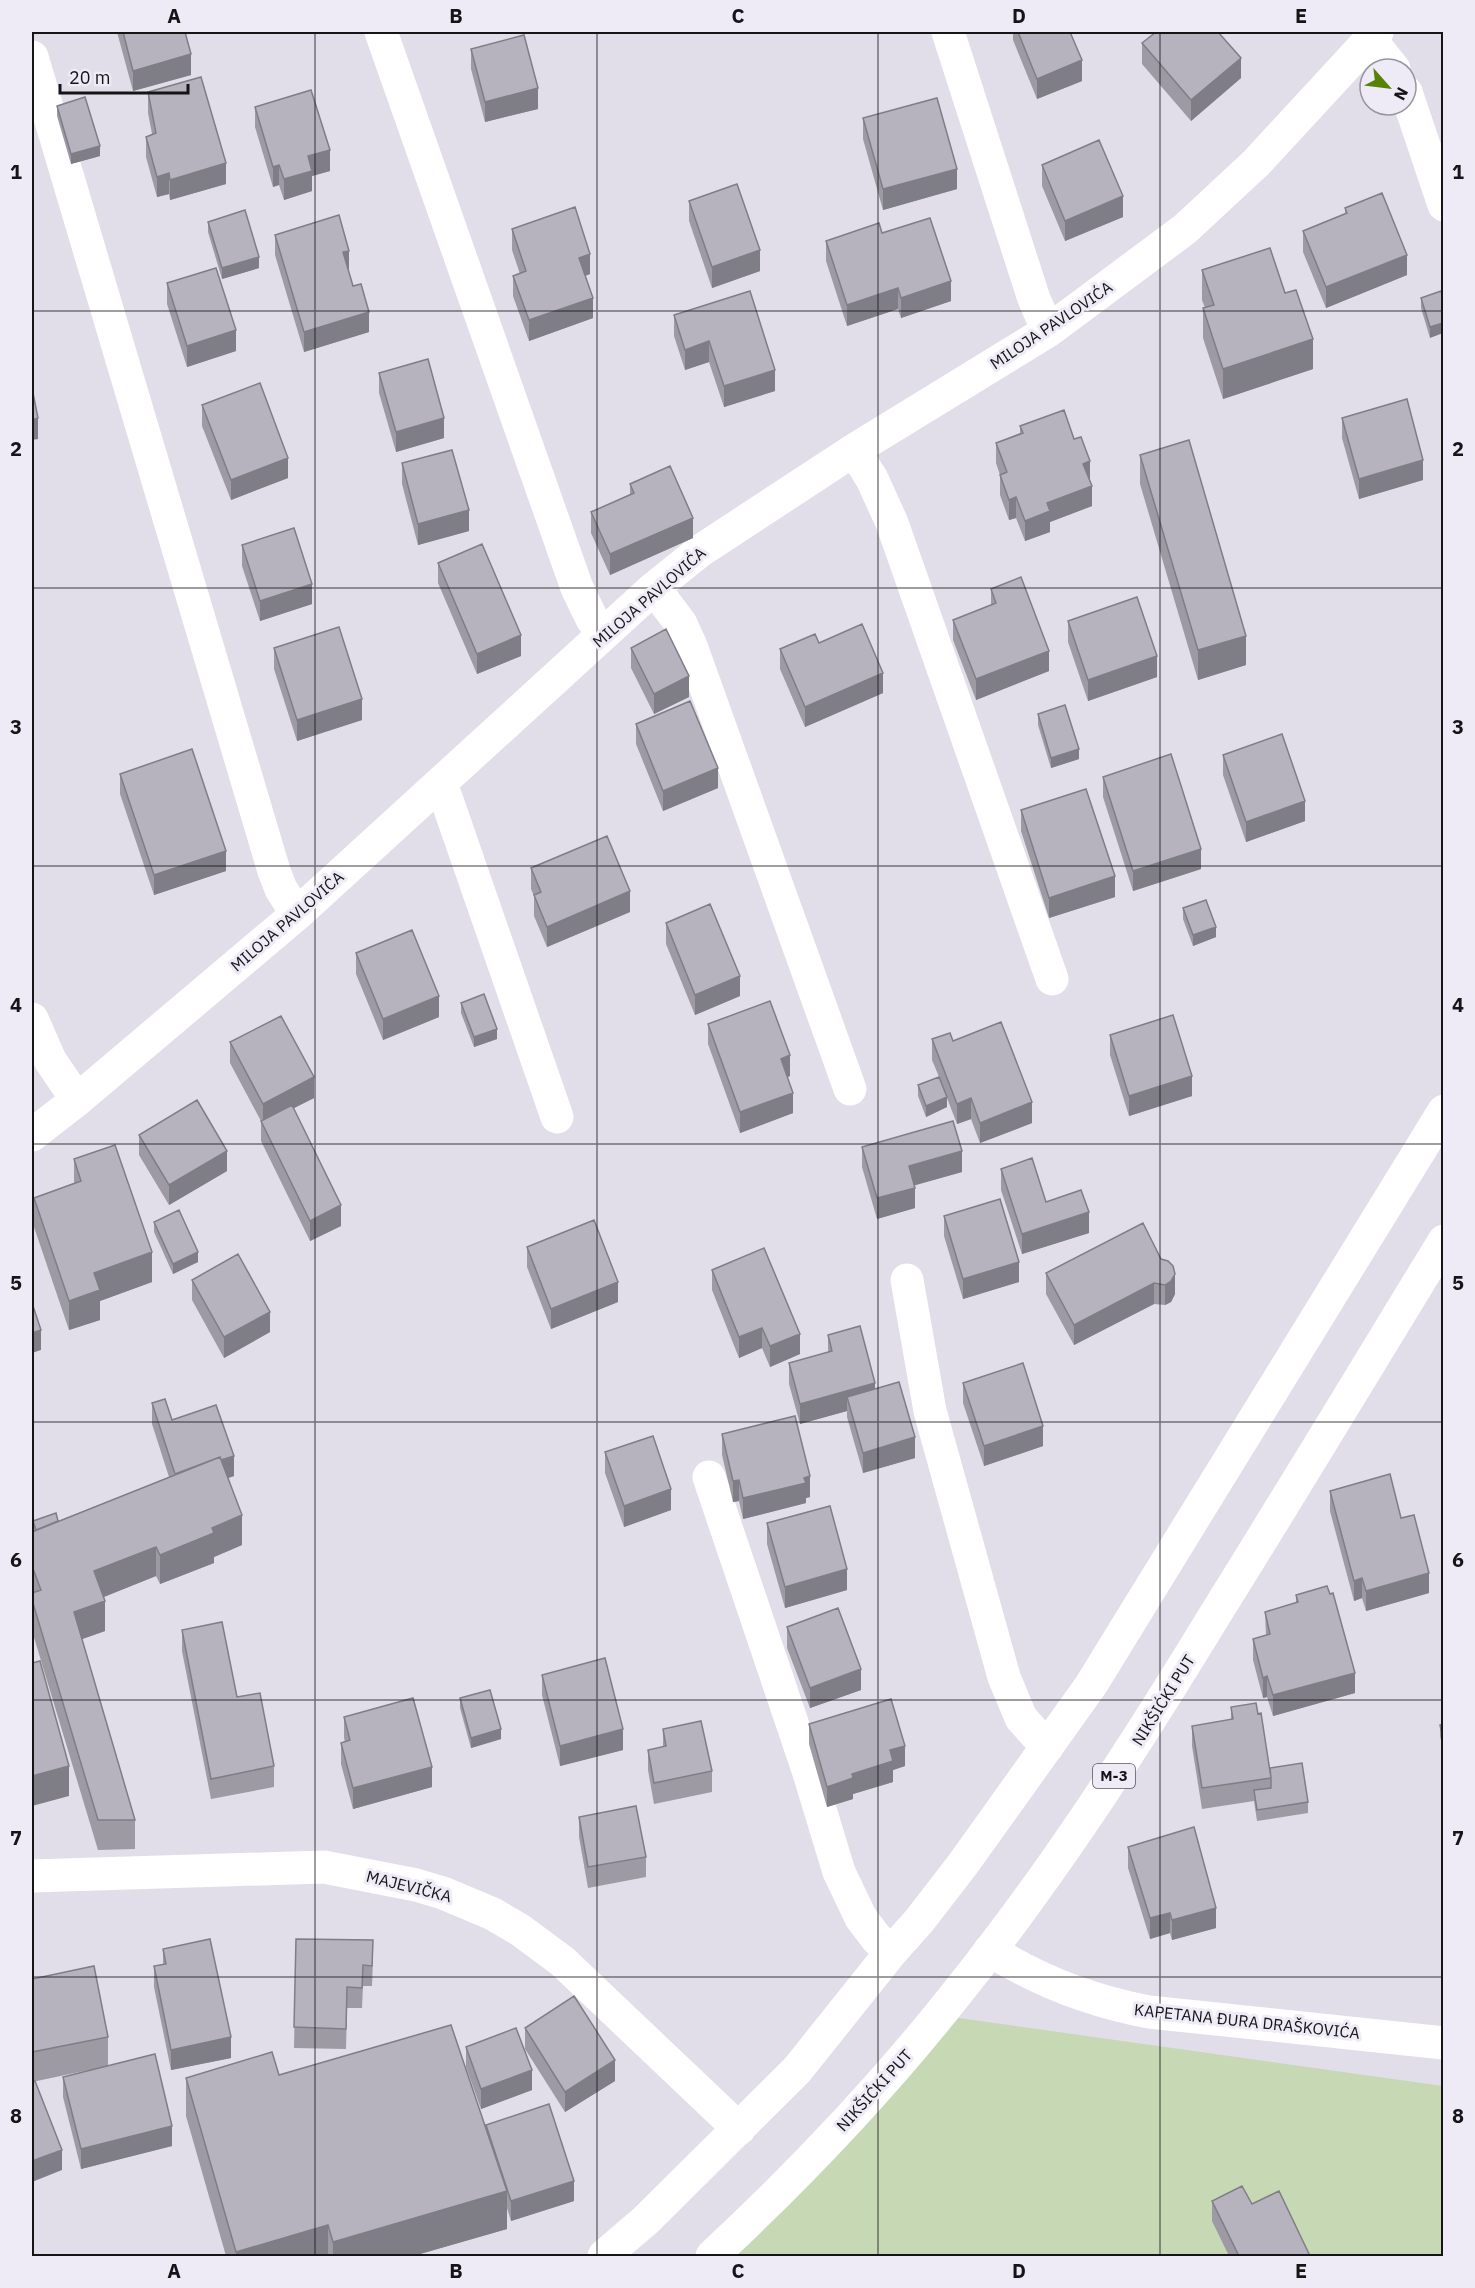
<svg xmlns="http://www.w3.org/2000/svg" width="1475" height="2288" font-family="'IBM Plex Sans',sans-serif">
  <rect width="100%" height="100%" fill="#e1dee9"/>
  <path fill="#c6d9b4" d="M923,2013l520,73v170h-729z"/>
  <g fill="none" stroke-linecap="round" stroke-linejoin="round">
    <path stroke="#fff" stroke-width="33" d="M381,32l196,556 15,31 11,15
      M948,32l86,267 14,32
      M1370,39l24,30
      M32,57l242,814 7,18 16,25
      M1406,92l38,113
      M854,450l18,29 20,44 160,456
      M654,588l27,36 10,22 159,443
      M441,783l116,334
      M32,1019l18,41 27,40
      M32,1135l45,-35 220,-186 357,-326 46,-37 154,-101 194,-119 137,-102 71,-66 121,-131
      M907,1280l23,131 74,266 17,41 26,29
      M709,1477l100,296 30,99 22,46 16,21 15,12
      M32,1876l292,-9 92,18 27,8 50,21 27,16 42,31 177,168
      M990,1950c50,32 101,51 159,62l295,31"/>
    <path stroke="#fff" stroke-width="33" d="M604,2256l42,-36 151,-150 95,-119 27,-30 44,-57 128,-179 353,-574
      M712,2256c86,-80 168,-166 241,-258 97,-120 180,-249 260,-380 78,-125 154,-251 231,-377"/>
  </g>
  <path fill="#9d9aa3" d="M117,32h68l6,43 -58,16z
    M1013,32h57l12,49 -45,18 -24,-59z
    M1142,43l99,35 -50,43 -49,-57z
    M471,49l67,60 -53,13 -14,-53z
    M148,92l78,92 -56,16 -1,-6 -12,3 -11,-40v-20l6,-3 -4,-21z
    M57,106l43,50 -29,8 -14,-48z
    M255,107l75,64 -18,5v15l-28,9 -5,-15 -6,2 -18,-60z
    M863,118l94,71 -74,21 -20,-71z
    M1042,165l81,52 -58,24 -23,-55z
    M689,201l71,70 -48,17 -23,-67z
    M1345,208l62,67 -81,33 -23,-56v-21l42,-17z
    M208,222l51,46 -37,11 -14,-47z
    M512,229l78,45 -5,2 8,42 -64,23 -16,-45v-20l7,-2 -8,-24z
    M882,233l69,68 -50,17 -3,-9 -51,17 -21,-65v-20z
    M275,235l74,36h-1l5,15 16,46 -65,20 -29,-97z
    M1202,270l83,23 28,76 -90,30 -20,-61v-30h2l-3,-8z
    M167,283l69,68 -49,16 -20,-63z
    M1441,291l-11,47 -9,-30v-10z
    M674,315l101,76 -51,16 -15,-45 -24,8 -11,-34z
    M379,373l65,65 -48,14 -17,-59z
    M202,405l86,73 -57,22 -29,-74z
    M1342,418l81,62 -64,19 -17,-61z
    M1020,426l70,54 2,26 -42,16v10l-25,9 -9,-23 -7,2 -9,-25v-20l-4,-12v-20l24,-10z
    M1140,455l106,210 -48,15 -58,-196z
    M402,463l67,68 -51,14 -16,-61z
    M630,484l63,54 -83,37 -19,-42v-21l39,-17z
    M242,545l70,59 -52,17 -18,-55z
    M438,563l83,93 -44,18 -39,-91z
    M991,589l58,82 -73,29 -23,-60v-20l38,-15z
    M1068,621l89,56 -69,24 -20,-59z
    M819,643l64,50 -78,34 -25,-58v-20z
    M274,648l88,72 -65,21 -23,-72z
    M631,648l58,49 -35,17 -23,-46z
    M1038,714l41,45 -28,9 -13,-43z
    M636,724l82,64 -55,23 -27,-67z
    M1223,755l82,66 -59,21 -23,-67z
    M120,774l106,97 -72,24 -34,-101z
    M1103,777l98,92 -68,22 -30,-94z
    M1021,810l94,87 -66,21 -28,-87z
    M531,868l99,44 -83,35 -13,-31v-20l-3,-7z
    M1183,908l33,29 -23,9 -10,-27z
    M666,923l74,73 -45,19 -29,-71z
    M356,953l83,64 -56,23 -27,-66z
    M461,1003l36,36 -23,8 -13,-34z
    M708,1024l82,52 -3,1 6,36 -53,20 -32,-89z
    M1110,1035l82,61 -63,20 -19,-61z
    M932,1039l21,2 79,82 -52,20 -9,-24 -14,5 -10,-26v9l-21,10 -8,-21v-11l24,-1 -10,-24z
    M230,1042l84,56 -21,10 48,118 -31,15 -49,-100v-20l-31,-58z
    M139,1135l88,36 -58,34 -30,-50z
    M862,1147l100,25 -48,13 1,23 -38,11 -15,-52z
    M74,1159l78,123 -52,19v19l-31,10 -35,-103v-29l40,-15z
    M1001,1169l45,33 43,31 -67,21 -21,-64z
    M944,1216l75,66 -56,17 -19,-63z
    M154,1222l44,40 -25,12 -19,-42z
    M527,1247l91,55 -67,27 -24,-62z
    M1161,1259l14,35 -4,8 -6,3 -11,-1 -80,41 -28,-51v-21z
    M712,1270l88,84 -30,13 -8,-19 -23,10 -27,-68z
    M192,1280l78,52 -46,26 -32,-58z
    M828,1335l47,53 40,70 -52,15 -16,-56v-6l-47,13 -11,-40v-21l39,-10z
    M963,1383l80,63 -59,20 -21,-63z
    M152,1403l20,17 62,56 -6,2 14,67 -28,12v6l-54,21 -4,-8 -53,21 2,34 -23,8 53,181v29l-37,1 -65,-216v7h-1v-109l1,-1v-10h25l111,-44 -17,-53z
    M722,1434l88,63 -4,1v5l-63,16 -4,-18 -6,1 -11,-47z
    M605,1452l66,58 -47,17 -19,-54z
    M1330,1491l71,27 28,75 -63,18 -4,-13 -8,3 -24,-90z
    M767,1523l80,67 -62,18 -18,-64z
    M1296,1595l59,98 -82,23 -6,-19 -4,1 -10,-38v-21l13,-3 -1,-24 31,-9z
    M787,1627l74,63 -51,18 -23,-60z
    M182,1630l55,67 37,69v21l-63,12 -29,-148z
    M542,1675l81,75 -63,16 -18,-71z
    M460,1698l41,41 -30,9 -11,-40z
    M1231,1707l27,7 12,54 38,34v11l-51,8 -3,-20 -52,8 -10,-63v-20l39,-6z
    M344,1717l88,70 -79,22 -12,-45v-21l4,-1 -1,-4z
    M809,1724l96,42 -12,4v12l-40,12v5l-26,8 -18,-63z
    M1443,1724v25l-3,-13v-11z
    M663,1729l49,42v21l-58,12 -6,-34v-20l15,-3z
    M579,1817l67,40v20l-58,11 -9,-51z
    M1128,1847l88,81 -44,12 -2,-7 -20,6 -22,-71z
    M296,1939l77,21 -1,26h-9l-1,22h-15l-1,41 -52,-1z
    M163,1949l68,109 -60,12 -17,-83v-21l9,-2z
    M32,1979l76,58v29l64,80 -91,23 -18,-72v-20l26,-7 -57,12z
    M525,2028l90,53 -50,31 -40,-63z
    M466,2047l66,43 -51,19 -15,-42z
    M279,2075l207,55v-5l88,76 -63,20 -4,-13v21l-94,27h-187l-40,-140v-38z
    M1212,2201l40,3 58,52h-81l-17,-35z"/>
  <path fill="#7f7d85" d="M191,54v21l-58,16v-20z
    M1241,58v20l-50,43v-21z
    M1082,60v21l-45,18v-20z
    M538,88v21l-53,13v-20z
    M100,146v10l-29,8v-10z
    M330,150v21l-18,5v15l-28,9v-21l24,-23z
    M226,163v21l-56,16v-20z
    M279,165v20l-6,2v-20z
    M957,169v20l-74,21v-21z
    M169,173v21l-12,3v-20z
    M1123,196v21l-58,24v-20z
    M760,250v21l-48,17v-21z
    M349,251v20l-6,2v-21z
    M590,254v20l-11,4v-20z
    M1407,255v20l-81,33v-21z
    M259,257v11l-37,11v-11z
    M951,281v20l-50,17v-20z
    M898,288v21l-51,17v-21z
    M593,298v20l-64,23v-21z
    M369,312v20l-65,20v-20z
    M1443,323v10l-13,5v-11z
    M236,330v21l-49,16v-21z
    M1313,339v30l-90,30v-30z
    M709,341v21l-24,8v-20z
    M775,370v21l-51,16v-21z
    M38,418v21l-6,1v-20z
    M444,418v20l-48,14v-20z
    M288,458v20l-57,22v-20z
    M1423,460v20l-64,19v-20z
    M1090,461v20l-7,-17z
    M1092,486v20l-42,16v10l-25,9v-20l22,-18z
    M1016,497v21l-7,2v-20z
    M469,510v21l-51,14v-21z
    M693,518v20l-83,37v-21z
    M312,584v20l-52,17v-20z
    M521,635v21l-44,18v-20z
    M1246,636v29l-48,15v-30z
    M1049,651v20l-73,29v-21z
    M1157,656v21l-69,24v-21z
    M883,673v20l-78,34v-20z
    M689,676v21l-35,17v-20z
    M362,699v21l-65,21v-21z
    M1079,749v10l-28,9v-10z
    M718,768v20l-55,23v-20z
    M1305,801v20l-59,21v-20z
    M1201,849v20l-68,22v-20z
    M226,851v20l-72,24v-20z
    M1115,876v21l-66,21v-20z
    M630,891v21l-83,35v-20z
    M1216,927v10l-23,9v-11z
    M740,976v20l-45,19v-20z
    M439,996v21l-56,23v-21z
    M497,1029v10l-23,8v-10z
    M790,1055v21l-9,4v-21z
    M1192,1076v20l-63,20v-20z
    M314,1077v21l-51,26v-20z
    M793,1093v20l-53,20v-21z
    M947,1097v10l-21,10v-11z
    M971,1098v21l-14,5v-20z
    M1032,1102v21l-52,20v-20z
    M227,1151v20l-58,34v-20z
    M962,1151v21l-53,15v-21z
    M915,1188v20l-38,11v-21z
    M341,1205v21l-31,15v-20z
    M1089,1212v21l-67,21v-20z
    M152,1252v30l-52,19v19l-31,10v-29l25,-28z
    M198,1252v10l-25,12v-10z
    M1019,1262v20l-56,17v-20z
    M1175,1274v20l-4,8 -6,3v-20z
    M618,1282v20l-67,27v-20z
    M1154,1283v21l-80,41v-20z
    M270,1312v20l-46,26v-21z
    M762,1328v20l-23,10v-21z
    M41,1330v20l-9,3v-20z
    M800,1334v20l-30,13v-21z
    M875,1383v20l-28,-6v14l-47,13v-20z
    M1043,1426v20l-59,20v-20z
    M915,1437v21l-52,15v-20z
    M234,1456v20l-58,20v-20z
    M810,1476v21l-4,1v5l-63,16v-21z
    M739,1480v21l-6,1v-21z
    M671,1489v21l-47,17v-21z
    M242,1515v30l-28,12v6l-54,21v-29l52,-27z
    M156,1547v29l-62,25v-30z
    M847,1569v21l-62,18v-21z
    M1429,1573v20l-63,18v-20z
    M1362,1578v20l-8,3v-20z
    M105,1601v30l-31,11v-30z
    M32,1621h1v20h-1z
    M861,1669v21l-51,18v-20z
    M1355,1673v20l-82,23v-21z
    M1267,1676v21l-4,1v-20z
    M501,1729v10l-30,9v-10z
    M623,1729v21l-63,16v-20z
    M905,1746v20l-12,4v12l-40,12v5l-26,8v-20l25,-13 38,-24z
    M69,1766v30l-37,10v-30z
    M432,1767v20l-79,22v-21z
    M1216,1908v20l-44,12v-20z
    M1170,1913v20l-20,6v-21z
    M231,2037v21l-60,12v-20z
    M615,2060v21l-50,31v-20z
    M532,2070v20l-51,19v-20z
    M172,2126v20l-91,23v-20z
    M62,2150v20l-30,12v-21z
    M574,2181v20l-63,20v-20z
    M507,2191v38l-94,27h-80v-14z
    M328,2225v31h-92v-4z"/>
  <path fill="#b6b3be" stroke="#7f7d85" stroke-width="1.5" d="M123,32h62l6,22 -58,17z
    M1018,32h52l12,28 -45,19z
    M1156,32h62l23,26 -50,42 -49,-57z
    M524,35l14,53 -53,14 -14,-53z
    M201,77l25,86 -56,17 -1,-7 -12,4 -11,-40 10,-4 -8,-41z
    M311,90l19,60 -22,6 4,15 -28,8 -5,-14 -6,2 -18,-60z
    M85,97l15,49 -29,8 -14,-48z
    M937,98l20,71 -74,20 -20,-71z
    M1099,140l24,56 -58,25 -23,-56z
    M737,184l23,66 -48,17 -23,-66z
    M1382,193l25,62 -81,32 -23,-56 44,-18 -2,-5z
    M575,207l15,47 -11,4 14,40 -64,22 -16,-44 13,-5 -14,-42z
    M245,210l14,47 -37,11 -14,-46z
    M339,215l10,36 -6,1 10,34 8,-2 8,28 -65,20 -29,-97z
    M930,218l21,63 -50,17 -3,-10 -51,17 -21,-64 53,-18 3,10z
    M1270,248l15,45 11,-3 17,49 -90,30 -20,-61 11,-3 -12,-35z
    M216,268l20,62 -49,16 -20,-63z
    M750,291l25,79 -51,16 -15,-45 -24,9 -11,-35z
    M1441,291l2,7v25l-13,4 -9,-29z
    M428,359l16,59 -48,14 -17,-59z
    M260,383l28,75 -57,22 -29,-75z
    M32,388l6,30 -6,2z
    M1407,399l16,61 -64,19 -17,-61z
    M1064,410l10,29 7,-2 9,24 -7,3 9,22 -45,17 3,8 -25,10 -9,-24 -7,3 -9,-25 7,-3 -11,-29 27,-10 -3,-7z
    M1189,440l57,196 -48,14 -58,-195z
    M452,450l17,60 -51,14 -16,-61z
    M670,466l23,52 -83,36 -19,-42 43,-19 -4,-9z
    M294,528l18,56 -52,17 -18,-56z
    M482,544l39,91 -44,19 -39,-91z
    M1021,577l28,74 -73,28 -23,-59 43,-17 -5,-14z
    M1137,597l20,59 -69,24 -20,-59z
    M862,624l21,49 -78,34 -25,-58 35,-15 4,9z
    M339,627l23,72 -65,21 -23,-72z
    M666,629l23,47 -35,18 -23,-46z
    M690,701l28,67 -55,23 -27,-67z
    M1065,705l14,44 -28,9 -13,-44z
    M1282,734l23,67 -59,21 -23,-67z
    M192,749l34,102 -72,24 -34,-101z
    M1171,754l30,95 -68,22 -30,-94z
    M1086,789l29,87 -66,22 -28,-88z
    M607,836l23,55 -83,36 -13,-32 7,-3 -10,-24z
    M1206,900l10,27 -23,8 -10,-27z
    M710,904l30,72 -45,19 -29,-72z
    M412,930l27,66 -56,23 -27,-66z
    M484,994l13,35 -23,8 -13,-34z
    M770,1001l20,54 -9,4 12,34 -53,19 -32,-88z
    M1173,1015l19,61 -63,20 -19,-61z
    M281,1016l33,61 -51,27 -33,-62z
    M1001,1022l31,80 -52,21 -9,-25 -14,6 -25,-65 18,-6 3,8z
    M939,1077l8,20 -21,9 -8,-21z
    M197,1100l30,51 -58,34 -30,-50z
    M292,1105l49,100 -31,16 -49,-100z
    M953,1121l9,30 -53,15 6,22 -38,10 -15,-51z
    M115,1145l37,107 -58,21 6,17 -31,11 -35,-103 47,-17 -7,-22z
    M1032,1158l14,44 35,-12 8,22 -67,22 -21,-65z
    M1000,1199l19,63 -56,17 -19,-63z
    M179,1210l19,42 -25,12 -19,-42z
    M594,1220l24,62 -67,27 -24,-62z
    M1143,1223l18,36 7,2 5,5 2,8 -4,7 -6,4 -11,-2 -80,42 -28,-52z
    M764,1248l36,86 -30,12 -8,-18 -23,9 -27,-67z
    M238,1254l32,58 -46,25 -32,-57z
    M32,1303l9,27 -9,3z
    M860,1326l15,57 -75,21 -11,-41 43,-12 -4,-16z
    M1023,1363l20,63 -59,20 -21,-63z
    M899,1382l16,55 -52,16 -16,-56z
    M165,1399l7,21 44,-15 18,51 -13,4 -1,-3 -45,17 -23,-71z
    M795,1416l15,60 -6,2 2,5 -63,15 -4,-18 -6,1 -11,-47z
    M653,1436l18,53 -47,17 -19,-54z
    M220,1457l22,58 -30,13 2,5 -54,22 -4,-8 -62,24 11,30 -31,11 61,208h-37l-66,-220v-7l9,-3 -9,-24v-34z
    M1390,1474l11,44 13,-3 15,58 -63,18 -4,-13 -8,3 -24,-90z
    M830,1506l17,63 -62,18 -18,-64z
    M56,1513l2,8 -22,9 -3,-9z
    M1327,1586l3,8 3,-1 22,80 -82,22 -6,-19 -4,2 -10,-39 17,-5 -5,-22 33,-10 -2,-7z
    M838,1608l23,61 -51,19 -23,-61z
    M222,1622l15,75 23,-4 14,73 -63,13 -29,-149z
    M605,1658l18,71 -63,17 -18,-71z
    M40,1661l29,105 -37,10v-113z
    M490,1690l11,39 -30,9 -11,-40z
    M413,1698l19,69 -79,21 -12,-45 9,-3 -6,-23z
    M891,1699l14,47 -15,4 3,11 -41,13 1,4 -26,9 -18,-63z
    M1256,1703l2,11 3,-1 10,65 -69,10 -10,-62 41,-7 -2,-12z
    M701,1721l11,50 -58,12 -6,-33 18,-4 -3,-17z
    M1443,1724v14l-3,-13z
    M1302,1763l6,39 -51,8 -3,-20 17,-2v-10l-1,-10z
    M636,1806l10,51 -58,10 -9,-50z
    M1194,1827l22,81 -44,12 -2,-7 -20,5 -22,-71z
    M210,1939l21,98 -60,13 -17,-84 12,-2 -3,-15z
    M296,1939l77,1 -1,26 -9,-1 -1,23 -15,-1 -1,42 -52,-2z
    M94,1966l14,71 -76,15v-73z
    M574,1996l41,64 -50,32 -40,-64z
    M451,2025l56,166 -174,51 -5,-17 -92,27 -50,-174 86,-26 7,23z
    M516,2028l16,42 -51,19 -15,-42z
    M155,2054l17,72 -91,23 -18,-72z
    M35,2081l27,69 -30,11v-78z
    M549,2104l25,77 -63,20 -25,-76z
    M1242,2186l10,18 27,-13 31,65h-71l-27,-55z"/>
  <path fill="none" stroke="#151417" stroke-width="1.5" stroke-opacity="0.55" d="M315,32v2224M597,32v2224M878,32v2224M1160,32v2224M32,311h1412M32,588h1412M32,866h1412M32,1144h1412M32,1422h1412M32,1700h1412M32,1977h1412"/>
  <g text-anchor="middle" stroke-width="6" stroke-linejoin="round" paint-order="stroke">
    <rect fill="#eeebf6" stroke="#56545a" stroke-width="1.5" x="1093" y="1764" width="42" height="24" rx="4.5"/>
    <g font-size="15" font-weight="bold" fill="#151417">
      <text x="1114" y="1781">M-3</text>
    </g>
    <g font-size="16" fill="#151417" stroke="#eeebf6">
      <text transform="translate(1051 325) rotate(-34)" y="6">MILOJA PAVLOVIĆA</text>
      <text transform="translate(649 597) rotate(-41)" y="6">MILOJA PAVLOVIĆA</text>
      <text transform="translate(287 921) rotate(-41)" y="6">MILOJA PAVLOVIĆA</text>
      <text transform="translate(1163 1700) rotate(-58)" y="6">NIKŠIĆKI PUT</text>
      <text transform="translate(409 1886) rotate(14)" y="6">MAJEVIČKA</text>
      <text transform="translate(1247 2021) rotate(6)" y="6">KAPETANA ĐURA DRAŠKOVIĆA</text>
      <text transform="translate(874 2090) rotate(-48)" y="6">NIKŠIĆKI PUT</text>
    </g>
  </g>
  <rect width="1475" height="2288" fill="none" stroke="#eeebf6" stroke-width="66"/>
  <g transform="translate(1388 87) rotate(118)"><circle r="28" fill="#eeebf6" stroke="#97959d" stroke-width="1.5"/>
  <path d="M0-4.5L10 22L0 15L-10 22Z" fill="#57820a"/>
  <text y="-9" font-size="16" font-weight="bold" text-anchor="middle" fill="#151417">N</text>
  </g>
  <path d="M60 84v9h128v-9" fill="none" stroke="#151417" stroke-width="3"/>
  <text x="69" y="84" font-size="18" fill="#151417" stroke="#eeebf6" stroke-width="4.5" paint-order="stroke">20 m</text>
  <rect x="33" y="33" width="1409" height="2222" fill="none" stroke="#151417" stroke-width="2"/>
  <g font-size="20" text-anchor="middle" font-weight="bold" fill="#151417">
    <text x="174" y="23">A</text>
    <text x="456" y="23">B</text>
    <text x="738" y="23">C</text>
    <text x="1019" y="23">D</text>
    <text x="1301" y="23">E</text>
    <text x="16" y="179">1</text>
    <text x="1458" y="179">1</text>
    <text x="16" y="456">2</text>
    <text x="1458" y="456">2</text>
    <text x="16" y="734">3</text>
    <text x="1458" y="734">3</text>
    <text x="16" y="1012">4</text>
    <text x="1458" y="1012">4</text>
    <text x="16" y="1290">5</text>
    <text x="1458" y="1290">5</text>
    <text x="16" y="1567">6</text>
    <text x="1458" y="1567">6</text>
    <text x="16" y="1845">7</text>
    <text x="1458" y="1845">7</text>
    <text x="16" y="2123">8</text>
    <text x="1458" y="2123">8</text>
    <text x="174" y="2278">A</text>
    <text x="456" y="2278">B</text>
    <text x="738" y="2278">C</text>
    <text x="1019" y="2278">D</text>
    <text x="1301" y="2278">E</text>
  </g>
</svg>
